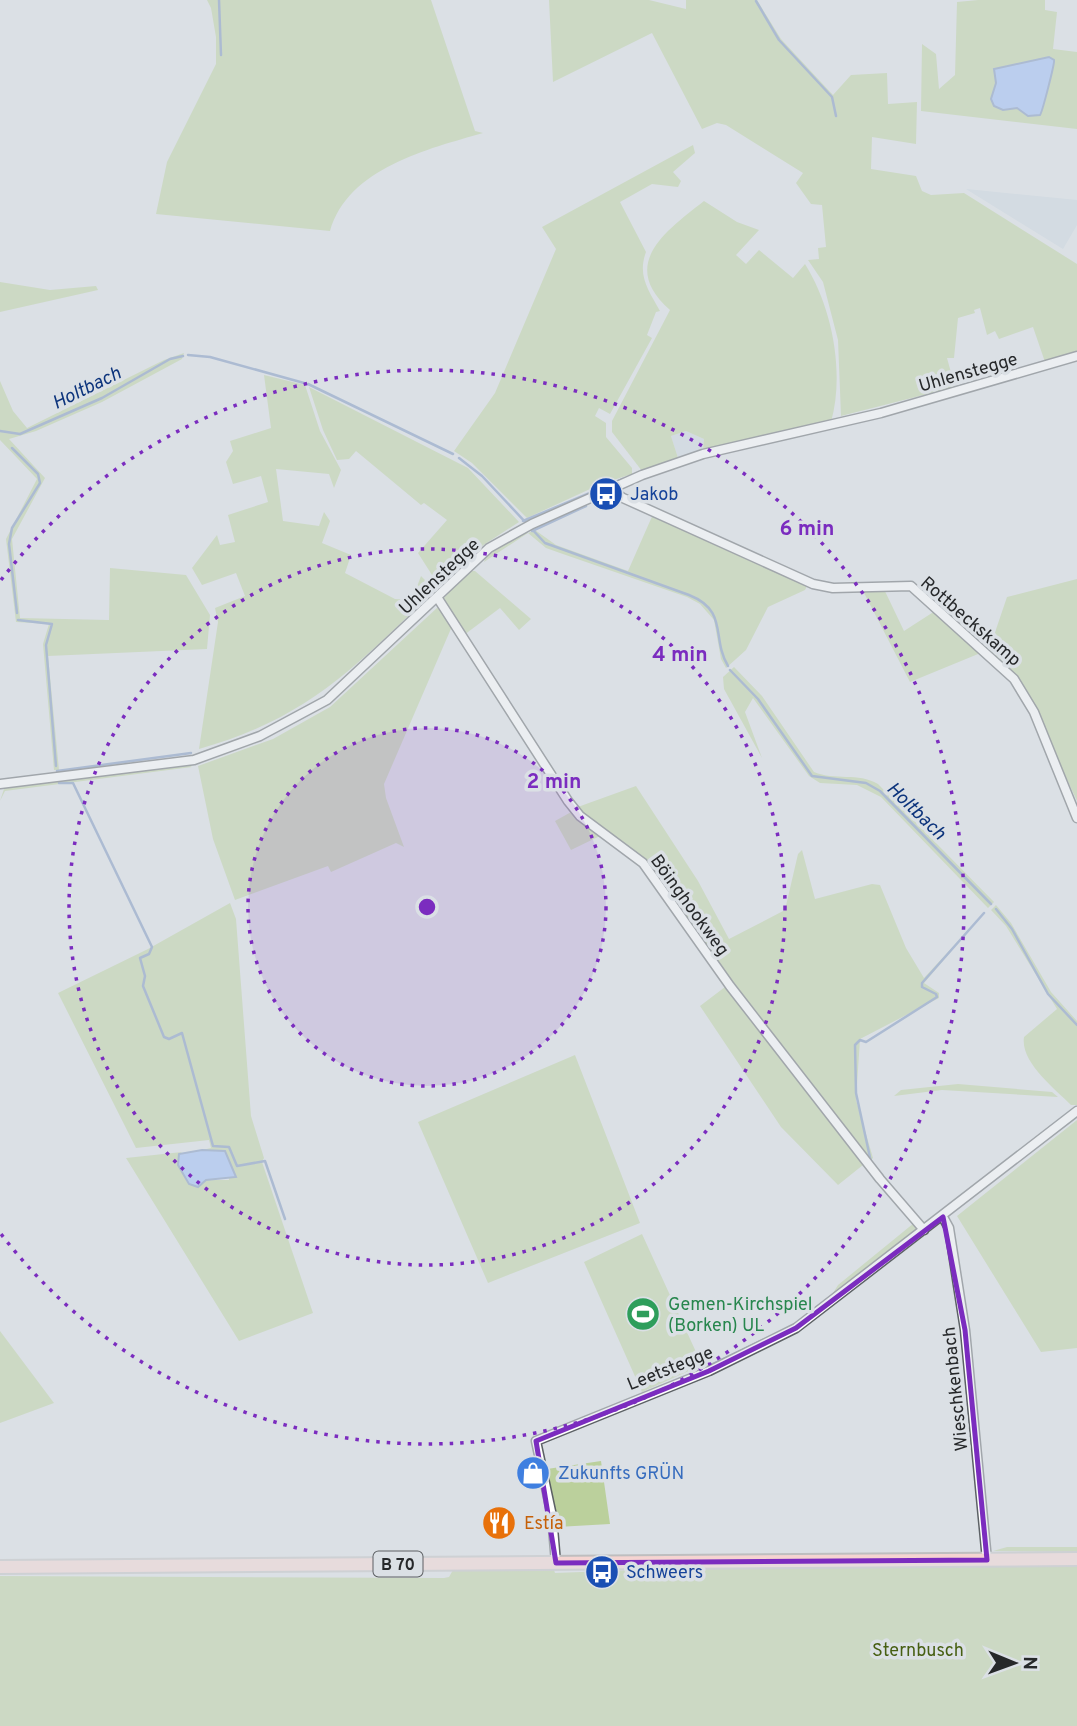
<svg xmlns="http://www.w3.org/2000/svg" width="1077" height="1726" font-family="Overpass,sans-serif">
  <rect width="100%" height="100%" fill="#dbe0e5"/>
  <path fill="#c9d4dd" d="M966,189l111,11v25l-14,24z
    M686,431l18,8 -1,11 -25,8 -7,-22z"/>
  <path fill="#bbd09c" d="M207,0h224l44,131 8,2c-55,16 -135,35 -153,98l-174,-17 11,-52 49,-98v-27l-5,-29z
    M549,0h100l37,9v-9h71l24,39 52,56 18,-20 36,-2 1,31 29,-2 -1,42 -44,-7 -1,32 45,7 6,15 9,4 33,-2 113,71v89l-32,9 -12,-35 -34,12 -4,-8 -8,4 -7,-27 -6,2 1,3 -17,5 -4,40h-7l8,29 -114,29 -3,-76 -15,-58 -15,-22 11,-1 -1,-11 8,-1 -4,-42 -11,-1 -15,-21 7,-10 -77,-48 -9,-2 -15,6 -50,-96 -99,49z
    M978,0h67v10l12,2 -4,37 24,3v77l-156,-18 1,-67 14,10 3,35 16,-14 2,-73z
    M693,145l2,8 -22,19 8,9 -3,6 -26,-3 -32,18 26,50c-9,24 3,39 14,59l-4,1 -9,23 5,3 -42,76 -11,-6 -4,8 11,7v14l26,31v6l-31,10 -74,34 -55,-55 -18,-12 41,-58 61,-144 -14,-22z
    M704,201l33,21 22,8 -23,25 10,9 13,-14 34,28 12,-14c27,43 40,108 26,158l-128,28 1,-11 -18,-8 -15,5 7,22 -36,13 -30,-39v-11l58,-111c-52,-46 -4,-79 34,-109z
    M0,282l50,8 46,-4 2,4 -98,22z
    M184,353l-2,6 -80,43 -66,29 -27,8 36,39 -33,61 8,79 89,2 1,-52 76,7 24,40 -3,34 -159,7 11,114h-5l-11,-126 6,-20 -33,-2 -10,-83 31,-60 -37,-39v-59l13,30 14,17 137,-68z
    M264,375l41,10 15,46 21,39 -7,18 -5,-14 -53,-5 7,52 36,5 5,-14 6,9 -8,22 29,12 -6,18 50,26 17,1 9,-24 14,14c-79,76 -126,128 -236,159l19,-127 -3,-14 30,-12 -9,-23 -34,12 -10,-17 25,-33 3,10 15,-3 -7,-27 40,-13 -7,-26 -28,8 -7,-22 7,-11 -3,-10 41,-13z
    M309,387l159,81 51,54 -40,26 -40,38 -21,-33 29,-33 -23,-17 -3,2 -65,-54 -7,8 -12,1 -14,-30z
    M654,512l154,72 -3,6 -37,17 -22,43 -20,18 -5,-9 -7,-39 -14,-16 -13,-7 -127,-44 -14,-5 -18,-15 -44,29 3,-8 39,-24 2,3 7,-3 21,15 72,26z
    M468,571h7l56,48 -12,11 -19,-22 -36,27 -21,-36z
    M1077,579v222l-54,-116 -34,-35 18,-53z
    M883,587l21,44 31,-20 48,41 -73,30 -48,-93z
    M438,607l15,17 -69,160 2,14 18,49 -8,-4 -65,29 -3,-6 -93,34 -22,-61 -15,-73 75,-27 57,-32z
    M734,667l28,29 52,76c21,9 44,0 64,12l116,118 -6,6 -107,-111 -24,-12 -37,-2 -11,-7 -56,-78 -8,14 17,46 -38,-69 -1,-12z
    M185,763l7,4 -187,24 -5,10 5,-15z
    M636,786l62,95 31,58 56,-29 13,-56 4,-4 13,49 57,-15 8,1 26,63 18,30 60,-65 -60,70 15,10v5l-79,41 -4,61 17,58 -3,3 -161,-211 -62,-89 -72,-53z
    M573,811l29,24 -31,15 -16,-29z
    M230,903l6,16 15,197 13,42 -2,4 51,151 -74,28 -113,-183 56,-6 -3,2 19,33 8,-7h23l-4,-29 -23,-1 9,-2 -2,-8 -73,8 -78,-155 90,-44z
    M996,905l15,18 40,69 26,29v84h-6c-16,-16 -51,-43 -47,-68l33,-28 -51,-83 -15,-16z
    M725,987l138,178 -25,20 -57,-58 -81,-121z
    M575,1055l65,168 -152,60 -70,-161z
    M958,1084l94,8 6,5 -116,-7 -48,6 7,-6z
    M1077,1120v228l-36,4 -84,-136z
    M914,1223l5,6 -89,69 8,-13z
    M642,1234l60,131 -60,27 -58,-130z
    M0,1331l54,72 -54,20z
    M601,1461l9,63 -53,3 -10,-58z
    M1007,1547h70v5l-84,-1z
    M1077,1565v161h-1077v-150l444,2 5,-1 4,-7h101l1,3 133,-5z"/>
  <path fill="#95b9f9" stroke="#748ebb" stroke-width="2" d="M1049,57l5,3c1,3 -12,53 -14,55l-12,1 -11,-8 -14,2 -9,-4 -3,-7 5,-16 -2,-14z
    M202,1150l23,1 11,26 -30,3 -8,7 -9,-3 -11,-19 1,-11z"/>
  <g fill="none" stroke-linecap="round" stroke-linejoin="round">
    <path stroke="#748ebb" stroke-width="2.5" d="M219,0l2,55
      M756,1l23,39 53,57 4,19
      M188,355l22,2 94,26
      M308,384l145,70
      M0,431l20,3 82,-36 68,-39 13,-3
      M12,448l26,26 2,9 -28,45 -3,16 8,69
      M459,458l23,18 63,67 144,52c40,16 22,43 39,71
      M523,521l100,-42
      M532,531l54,-25
      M18,620l34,4 -6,21 10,121
      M730,670l28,29 54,77 54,7 14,8 111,113
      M57,771l134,-18
      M59,783h14l79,164 -3,7 -9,4 5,18 -2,10 21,51 5,2 13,-6 31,113 16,1 8,19 28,-5 20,58
      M996,909l16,20 36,65 29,31
      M871,1162l-15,-69 -1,-48 5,-5 6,2 71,-45 -1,-3 -14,-7v-4l62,-70
      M709,1366l54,-26"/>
    <g stroke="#5c6165" stroke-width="11">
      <path id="minor" d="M610,489l13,9 190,86 20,4 78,-2 103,93 20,33 43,106
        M437,597l131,204 12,15 63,47 87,123 150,193 44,51
        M0,784l194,-24 66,-24 67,-36 162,-152 43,-24 110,-49 61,-21 178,-41 196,-57
        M943,1217l6,11 16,102 22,230
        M556,1563l-4,-47 -16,-75 173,-70 87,-43 281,-217"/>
    </g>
    <g stroke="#bebebf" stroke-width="16">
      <path id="primary" d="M0,1567l1077,-8"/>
    </g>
    <use href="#minor" stroke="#fff" stroke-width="8"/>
    <use href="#primary" stroke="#f5d4d1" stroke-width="12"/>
  </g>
  <path d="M0 0H1077V1726H0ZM943,1217l22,113 22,230 -431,3 -20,-122 173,-70 87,-43z" fill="#dbe0e5" fill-opacity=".55" fill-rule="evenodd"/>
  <path fill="none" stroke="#7b2cbf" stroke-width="5" stroke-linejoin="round" d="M943,1217l22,113 22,230 -431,3 -20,-122 173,-70 87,-43z"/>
  <circle cx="427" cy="907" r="179" fill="#7b2cbf" fill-opacity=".12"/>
  <g fill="none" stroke="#7b2cbf" stroke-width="3.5" stroke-dasharray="3.5 7">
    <circle cx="427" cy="907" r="179"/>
    <circle cx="427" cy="907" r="358"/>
    <path d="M1 580A537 537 0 1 1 1 1234"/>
  </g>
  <defs>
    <g id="bus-disc" transform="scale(1.75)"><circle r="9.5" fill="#1a4fb4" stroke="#dbe0e5"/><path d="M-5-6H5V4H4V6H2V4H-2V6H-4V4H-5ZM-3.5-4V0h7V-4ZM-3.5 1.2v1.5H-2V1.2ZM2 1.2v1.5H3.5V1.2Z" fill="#fff"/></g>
    <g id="stadium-disc" transform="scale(1.75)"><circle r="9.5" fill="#2e9e5b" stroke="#dbe0e5"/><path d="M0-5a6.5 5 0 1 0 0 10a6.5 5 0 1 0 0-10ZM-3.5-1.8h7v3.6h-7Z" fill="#fff"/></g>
    <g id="shop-disc" transform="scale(1.75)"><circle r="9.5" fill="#3f7fe0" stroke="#dbe0e5"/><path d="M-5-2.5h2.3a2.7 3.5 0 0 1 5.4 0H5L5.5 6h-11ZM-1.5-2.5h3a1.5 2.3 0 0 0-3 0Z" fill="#fff"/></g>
    <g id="restaurant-disc" transform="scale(1.75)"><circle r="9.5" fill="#e8710a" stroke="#dbe0e5"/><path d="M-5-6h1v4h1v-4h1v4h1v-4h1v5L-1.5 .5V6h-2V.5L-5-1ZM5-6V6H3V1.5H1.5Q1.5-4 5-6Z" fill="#fff"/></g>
  </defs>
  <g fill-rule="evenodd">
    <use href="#bus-disc" x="606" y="494"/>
    <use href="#stadium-disc" x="643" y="1314"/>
    <use href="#shop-disc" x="533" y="1473"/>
    <use href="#restaurant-disc" x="499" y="1523"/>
    <use href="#bus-disc" x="602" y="1572"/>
  </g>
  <g text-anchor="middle" stroke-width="7" stroke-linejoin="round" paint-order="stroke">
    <rect fill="#dbe0e5" stroke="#5c5f62" stroke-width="2" x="373.5" y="1551.5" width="49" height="25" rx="5"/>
    <g font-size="16" font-weight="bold" fill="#26282a">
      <text x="398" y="1570">B 70</text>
    </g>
    <g font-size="18" fill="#26282a" stroke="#dbe0e5">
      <text transform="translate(968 372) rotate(-16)" y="6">Uhlenstegge</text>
      <text transform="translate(439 576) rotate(-43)" y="6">Uhlenstegge</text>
      <text transform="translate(971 621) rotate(41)" y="6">Rottbeckskamp</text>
      <text transform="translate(690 905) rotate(54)" y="6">Böinghookweg</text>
      <text transform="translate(670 1368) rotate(-22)" y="6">Leetstegge</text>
      <text transform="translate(955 1389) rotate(-96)" y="6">Wieschkenbach</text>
    </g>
    <g font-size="18" fill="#164399" stroke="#dbe0e5" text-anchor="start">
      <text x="630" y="500">Jakob</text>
      <text x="626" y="1578">Schweers</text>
    </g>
    <g font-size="18" fill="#27864d" stroke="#dbe0e5" text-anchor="start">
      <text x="668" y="1310">Gemen-Kirchspiel<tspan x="668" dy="21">(Borken) UL</tspan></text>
    </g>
    <g font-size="18" fill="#366cbe" stroke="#dbe0e5" text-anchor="start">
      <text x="558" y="1479">Zukunfts GRÜN</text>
    </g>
    <g font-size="18" fill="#c56008" stroke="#dbe0e5" text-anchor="start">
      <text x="524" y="1529">Estía</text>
    </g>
    <g font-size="18" fill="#475f13" stroke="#dbe0e5">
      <text x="918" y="1656">Sternbusch</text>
    </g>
    <g font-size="19" font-style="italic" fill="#0d347c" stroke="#dbe0e5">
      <text transform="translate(86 387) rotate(-26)" y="7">Holtbach</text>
      <text transform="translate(917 810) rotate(44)" y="7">Holtbach</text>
    </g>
  </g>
  <circle cx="427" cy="907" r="10" fill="#7b2cbf" stroke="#dbe0e5" stroke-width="3.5"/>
  <g font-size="21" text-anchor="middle" font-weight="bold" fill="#7b2cbf" stroke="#dbe0e5" stroke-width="7" stroke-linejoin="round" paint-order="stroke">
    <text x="807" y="535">6 min</text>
    <text x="680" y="661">4 min</text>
    <text x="554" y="788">2 min</text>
  </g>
  <g transform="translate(1014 1663) rotate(91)" stroke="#dbe0e5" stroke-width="5" paint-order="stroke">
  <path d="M0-5L12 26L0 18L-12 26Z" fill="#26282a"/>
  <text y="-10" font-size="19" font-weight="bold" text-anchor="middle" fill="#26282a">N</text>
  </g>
</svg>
